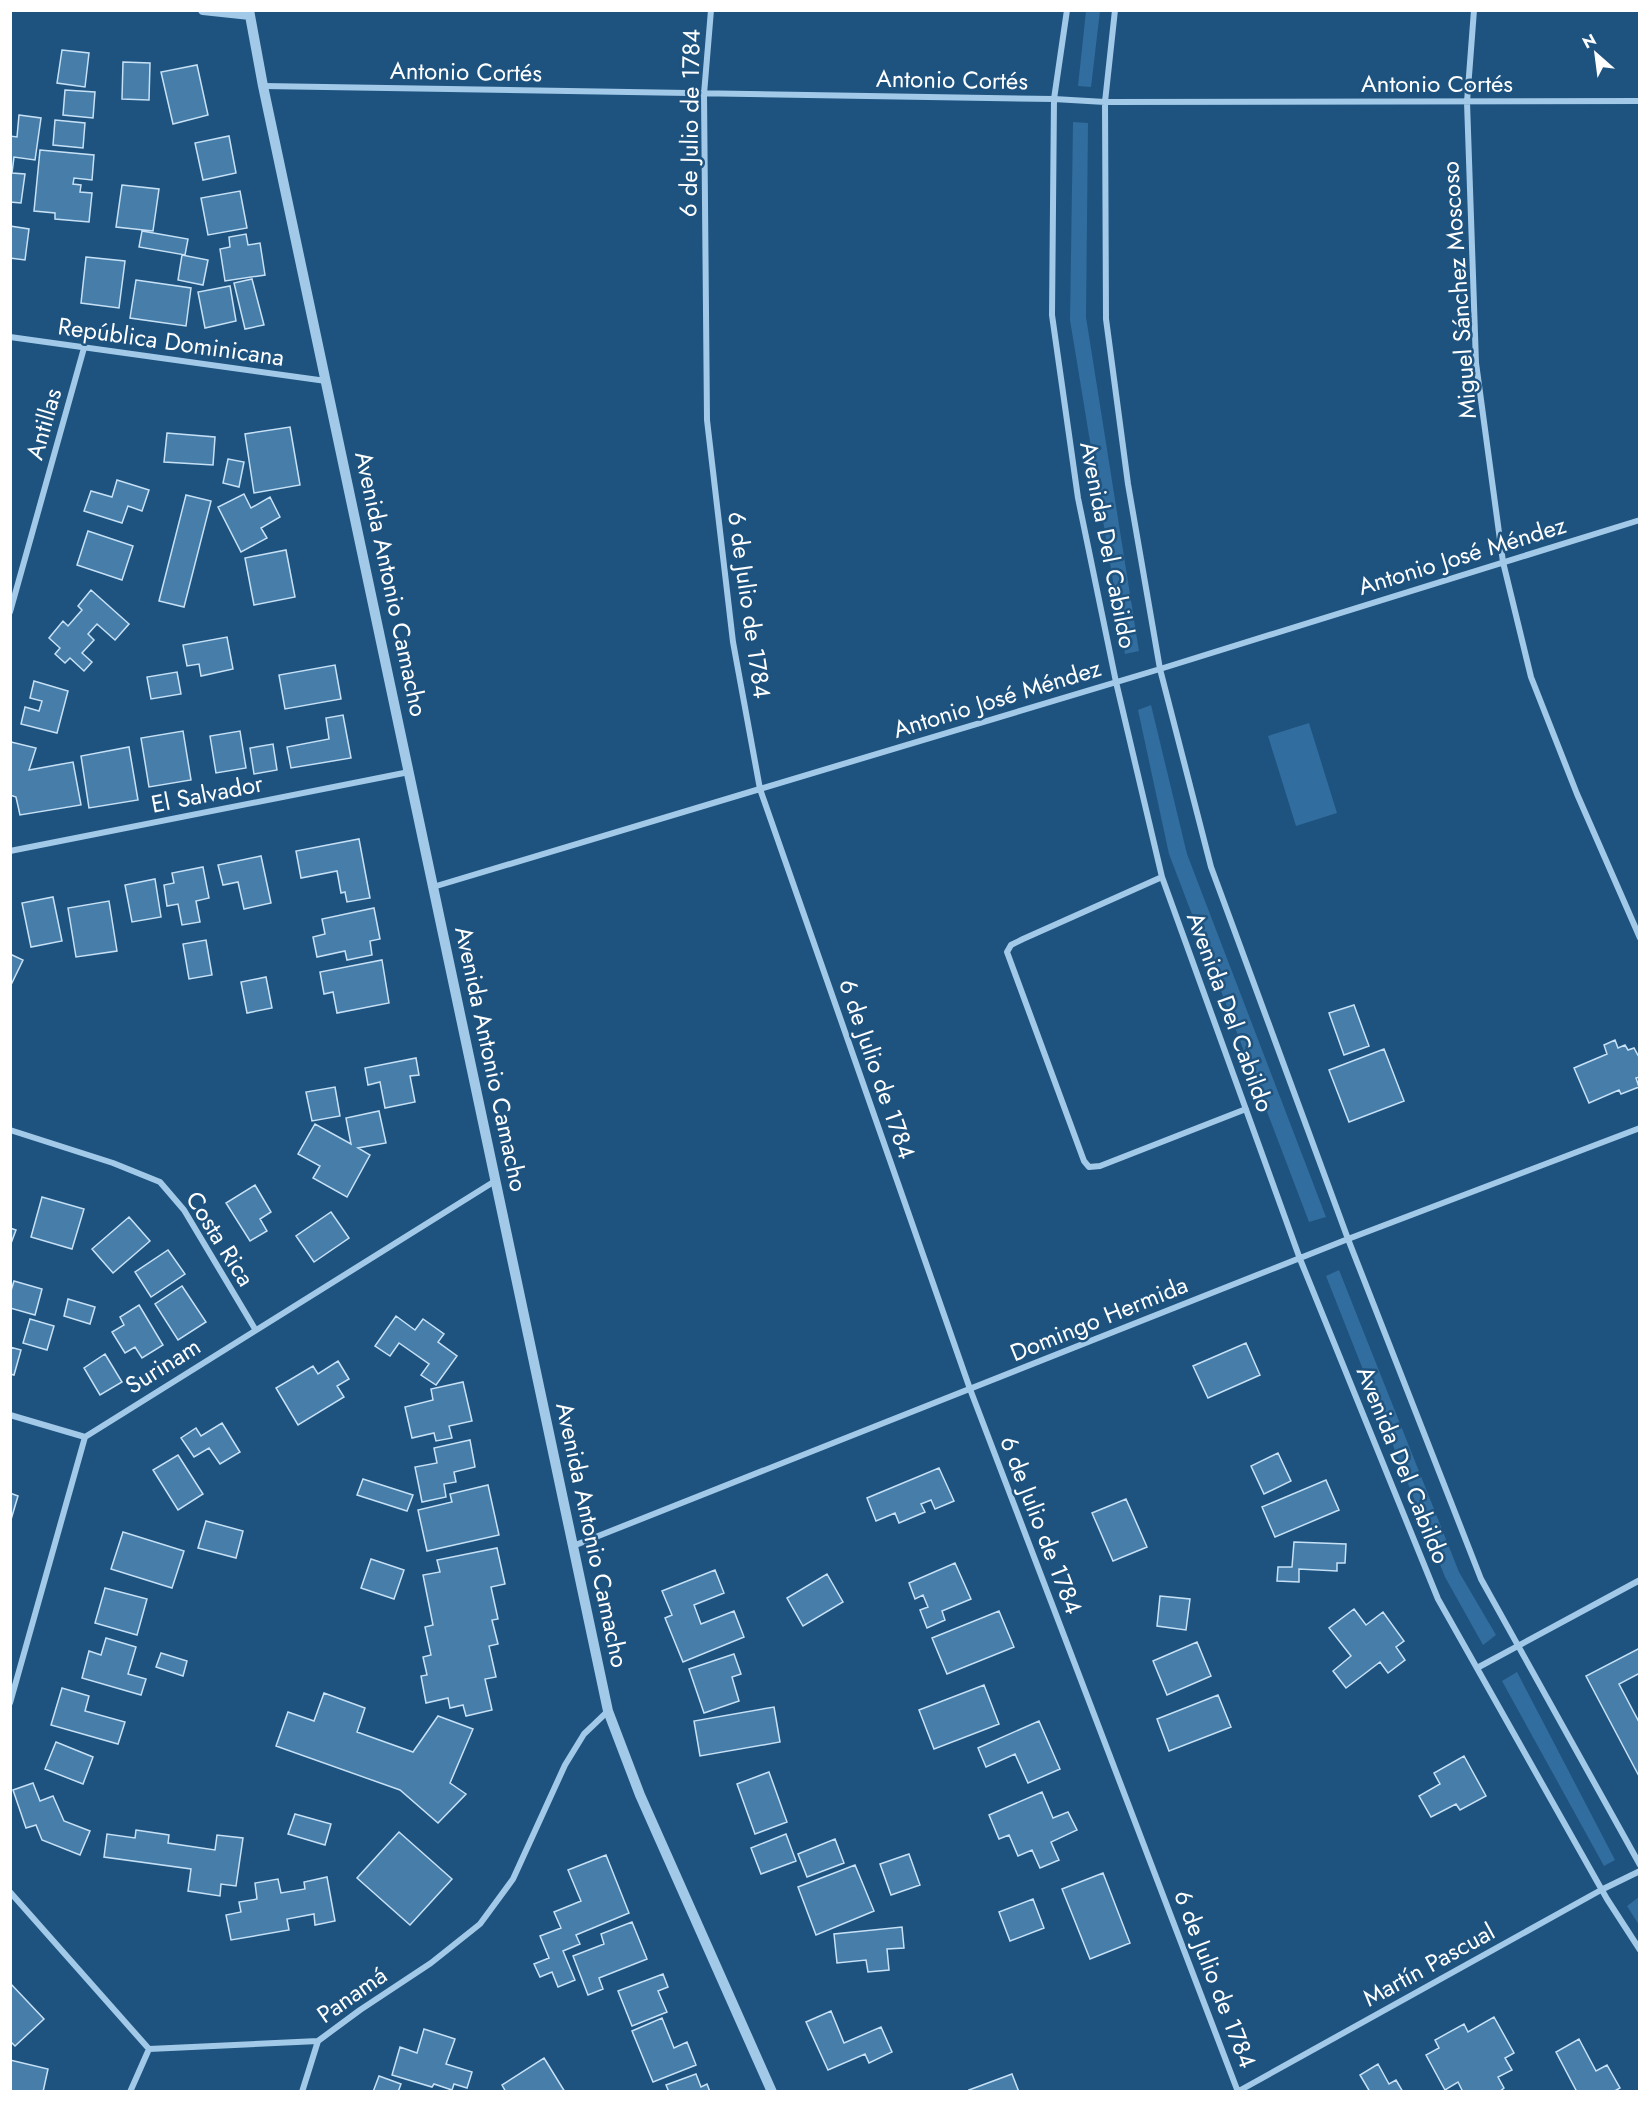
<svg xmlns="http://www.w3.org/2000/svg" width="1650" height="2102" font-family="Jost,sans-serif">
  <rect width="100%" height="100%" fill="#1e537f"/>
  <path fill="#316d9e" d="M1086,11h14l-9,76 -13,-1z
    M1073,122l15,1 -2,194 53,334 -14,3 -55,-334z
    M1151,705l36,149 139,363 -17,5 -140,-368 -31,-144z
    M1309,723l28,90 -41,13 -28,-90z
    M1339,1270l120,302 37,63 -13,10 -38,-68 -119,-301z
    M1517,1672l98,188 -11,6 -102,-185z
    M1639,1897v28l-12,-19z"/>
  <path fill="#467da9" stroke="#c6e1f6" stroke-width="1.5" d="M62,50l27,3 -4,34 -28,-4z
    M123,62l27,1 -1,37 -27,-1z
    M197,65l11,50 -35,9 -12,-52z
    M65,90l30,2 -2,26 -30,-3z
    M19,115l22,3 -6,42 -21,-3 -2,16 13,1 -4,29 -11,-1v-66l7,1z
    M55,120l30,3 -2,25 -30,-3z
    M229,136l7,37 -33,7 -8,-37z
    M40,150l54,5 -2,25 -18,-2 -1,6 8,1 -1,7 12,1 -3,29 -34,-3v-6l-21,-2z
    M122,185l37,4 -6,42 -37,-4z
    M240,191l7,37 -39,7 -7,-37z
    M10,226l19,3 -4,31 -15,-2z
    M142,231l46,8 -3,16 -46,-8z
    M246,234l2,11 12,-2 5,32 -40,6 -5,-32 10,-2 -1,-10z
    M182,255l26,5 -5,25 -25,-5z
    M86,257l39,4 -6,47 -38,-5z
    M252,279l12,46 -19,4 -11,-46z
    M136,280l55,8 -5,38 -56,-8z
    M230,286l6,35 -31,7 -7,-36z
    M290,427l10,58 -46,8 -9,-59z
    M167,433l48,4 -2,28 -49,-3z
    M228,459l16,3 -5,25 -16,-4z
    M117,480l32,10 -7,21 -14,-5 -6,17 -38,-12 7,-20 21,6z
    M244,494l7,14 19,-11 10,20 -19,11 6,10 -26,14 -23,-45z
    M186,495l25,6 -27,106 -25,-6z
    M88,531l45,15 -11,34 -45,-15z
    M286,550l9,47 -41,8 -9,-47z
    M91,590l38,34 -14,16 -18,-16 -9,10 6,6 -12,13 10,9 -8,9 -14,-13 -5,5 -10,-9 5,-6 -11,-10 14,-17 5,5 14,-16 -4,-4z
    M227,637l6,32 -32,7 -2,-12 -12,2 -4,-21z
    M335,665l6,34 -56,10 -6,-34z
    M177,672l4,22 -30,5 -4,-22z
    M34,681l34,10 -11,42 -36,-9 4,-17 14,4 3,-10 -12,-3z
    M343,715l8,43 -60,10 -4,-21 42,-8 -3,-21z
    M183,731l8,49 -42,7 -8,-49z
    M240,731l6,37 -30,5 -6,-37z
    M11,742l25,6 -7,22 44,-8 8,43 -61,10 -4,-18 -6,-2z
    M273,744l4,26 -23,4 -4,-26z
    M129,747l9,53 -49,8 -8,-52z
    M359,839l11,59 -23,4 -2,-10 -4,1 -4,-22 -36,7 -5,-27z
    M261,856l10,47 -27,6 -6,-27 -15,3 -5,-20z
    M203,867l6,31 -13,3 4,21 -18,3 -4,-21 -11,2 -3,-21 10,-2 -2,-10z
    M155,879l6,38 -29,5 -7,-37z
    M53,897l9,44 -31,6 -9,-44z
    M109,901l8,50 -41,6 -8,-49z
    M374,908l6,31 -10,2 2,14 -25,5 -2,-9 -28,6 -4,-20 12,-3 -3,-15z
    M206,940l6,35 -23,4 -6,-35z
    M10,954l13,6 -13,27z
    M382,960l7,43 -52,10 -4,-21 -9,2 -4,-22z
    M266,977l6,31 -25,5 -6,-31z
    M1354,1005l15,41 -25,9 -15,-42z
    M1615,1040l3,8 7,-3 3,5 6,-2 6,11v18l-4,1 3,9 -18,7 -2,-4 -30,13 -15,-35 33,-14 -3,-9z
    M1384,1049l20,52 -55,21 -20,-52z
    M416,1058l3,17 -9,1 5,26 -30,6 -5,-26 -12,3 -3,-17z
    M335,1087l5,29 -28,5 -6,-29z
    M379,1111l7,32 -28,5 12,7 -23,42 -34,-19 7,-12 -22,-12 17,-30 36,20 -5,-26z
    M255,1185l16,27 -11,7 7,12 -17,10 -24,-38z
    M42,1197l42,12 -12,40 -41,-12z
    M331,1212l18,26 -35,24 -18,-26z
    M129,1217l21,24 -37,32 -21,-24z
    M10,1228l6,2 -6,16z
    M168,1250l17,24 -34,23 -16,-25z
    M14,1281l28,8 -7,26 -25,-7v-14z
    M182,1286l24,36 -28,18 -23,-36z
    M68,1299l27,8 -5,17 -26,-8z
    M139,1305l24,40 -21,13 -7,-11 -10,6 -13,-21 12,-7 -4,-8z
    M396,1316l19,14 8,-11 21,15 -6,8 19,14 -21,29 -15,-10 8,-11 -30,-21 -9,13 -15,-10z
    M30,1319l24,7 -7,24 -24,-7z
    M1246,1343l14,32 -52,23 -15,-32z
    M10,1347l11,3 -7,25 -4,-1z
    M105,1354l17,28 -22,13 -16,-27z
    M338,1361l11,18 -12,7 7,11 -46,28 -22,-37 37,-22 5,8z
    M463,1382l9,39 -23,5 3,12 -16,3 -2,-8 -22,5 -7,-31 28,-7 -2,-11z
    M222,1423l18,29 -20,12 -11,-16 -15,9 -13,-19 15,-10 5,8z
    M470,1440l5,27 -21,5 2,10 -12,2 2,13 -24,5 -7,-35 22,-4 -3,-15z
    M1278,1453l13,28 -27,13 -13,-28z
    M178,1455l25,39 -25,16 -25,-40z
    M939,1468l15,33 -19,8 -4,-9 -10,4 4,8 -26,11 -4,-10 -19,8 -9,-23z
    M363,1479l50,16 -6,16 -50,-16z
    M1326,1480l13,30 -64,27 -13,-30z
    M488,1485l11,50 -72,16 -9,-41 34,-8 -2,-8z
    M10,1493l8,3 -8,27z
    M1126,1499l21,48 -34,14 -21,-48z
    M206,1521l37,10 -7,27 -38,-10z
    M123,1532l61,19 -12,37 -61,-19z
    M1294,1542l52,2 -1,19h-8v8l-38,-2v13l-22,-1 1,-14h14z
    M497,1548l8,36 -14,3 7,32 -6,1 6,24 -9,2 7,31 -11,2 7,31 -26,6 -3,-11 -13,3 -2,-10 -22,5 -5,-27 6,-1 -4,-18 8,-2 -6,-28 8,-2 -10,-50 17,-3 -3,-12z
    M371,1559l33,11 -10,29 -33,-11z
    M955,1563l16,36 -29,12 3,9 -18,8 -7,-18 8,-3 -5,-12 -8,4 -6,-16z
    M715,1570l9,23 -30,12 7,19 33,-13 10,26 -61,25 -18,-44 7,-3 -10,-24z
    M827,1574l16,28 -40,24 -16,-28z
    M105,1588l42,11 -10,36 -42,-12z
    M1160,1596l30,3 -4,31 -29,-4z
    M1354,1609l12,16 17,-13 21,29 -8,6 9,13 -17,13 -8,-11 -34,26 -13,-17 18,-15 -22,-28z
    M999,1611l15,36 -67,27 -15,-36z
    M106,1638l30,9 -8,27 18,5 -5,16 -59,-17 7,-27 12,4z
    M1197,1642l14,34 -44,19 -14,-34z
    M1640,1648v25l-21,11 21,40v54l-54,-102z
    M161,1653l26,8 -4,15 -27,-9z
    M734,1654l7,20 -9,3 7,24 -35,12 -15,-44z
    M984,1685l15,39 -65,25 -15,-39z
    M62,1688l27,8 -4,15 40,11 -7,22 -67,-19z
    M324,1693l41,15 -8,24 56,20 25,-36 35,13 -23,54 16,11 -28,29 -38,-33 -124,-44 12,-34 26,9z
    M1218,1695l13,32 -62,24 -12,-32z
    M774,1707l6,35 -80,14 -6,-35z
    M1039,1721l21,48 -32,14 -13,-29 -29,13 -8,-19z
    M56,1742l37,15 -10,27 -38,-15z
    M1464,1756l22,40 -26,14 -4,-6 -25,13 -12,-21 21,-12 -6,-11z
    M769,1772l18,50 -32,12 -18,-50z
    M33,1783l7,18 13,-5 11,25 26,10 -10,24 -38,-15 -6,-15 -10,3 -13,-38z
    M1042,1792l11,26 15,-6 9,18 -26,12 8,18 -19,8 -8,-18 -14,6 -9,-21 -10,4 -10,-24z
    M295,1814l36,10 -6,21 -37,-11z
    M136,1830l33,5 -1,8 47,7 2,-15 26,3 -7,48 -15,-2 -1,12 -32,-5 3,-22 -87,-12 3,-23 28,4z
    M399,1832l53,47 -42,46 -53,-47z
    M786,1834l10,27 -35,13 -10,-26z
    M835,1839l9,24 -37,14 -9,-23z
    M909,1854l11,31 -29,10 -11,-31z
    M606,1855l23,58 -53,22 4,9 -17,7 12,29 -17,7 -6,-15 -12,5 -6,-13 15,-6 -9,-22 21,-8 -7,-16 27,-11 -13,-31z
    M855,1865l19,46 -58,24 -18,-48z
    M1103,1873l27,70 -40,16 -28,-70z
    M327,1877l8,44 -20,4 -1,-11 -27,5 2,11 -58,10 -5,-25 15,-3 -2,-10 18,-3 -2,-16 23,-4 3,14 24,-4 -1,-7z
    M1033,1899l11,29 -34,13 -11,-29z
    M632,1922l15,37 -48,19 4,11 -15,6 -15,-39 31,-12 -3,-10z
    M902,1927l2,21 -17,1 2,21 -21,2 -2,-12 -29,3 -3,-29z
    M663,1974l5,13 -10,4 9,21 -35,14 -14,-35z
    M10,1983l34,36 -29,27 -5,-5z
    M831,2011l13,32 37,-16 11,25 -23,11 -4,-9 -37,16 -22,-48z
    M1494,2017l20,36 -9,5 7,12 -14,7 6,11 -5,4h-36l-5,-10 -13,8 -19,-35 13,-7 -4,-8 29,-16 4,8z
    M662,2018l12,30 13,-6 9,23 -43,17 -21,-51z
    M424,2029l31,10 -9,25 26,8 -5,16 -13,-4 -2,6 -18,-6 -2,3 -40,-12 8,-28 17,6z
    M1579,2039l17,32 11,-6 13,23 -7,4h-36l-21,-40z
    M544,2058l21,34h-59l-4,-7z
    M10,2060l38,9 -5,23h-33z
    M1378,2064l11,20 7,-4 7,12h-33l-10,-17z
    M696,2074l5,13 6,-3 3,8h-41l-3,-7z
    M1012,2074l7,18h-49l-1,-2z
    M379,2076l22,8 -3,8h-25z"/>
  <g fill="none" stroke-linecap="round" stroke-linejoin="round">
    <path stroke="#a2c9e8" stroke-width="6" d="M711,10l-7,84 3,326 26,222 27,147 210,600 268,703
      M1067,10l-13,89 -2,216 26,183 38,184 46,195 138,382 138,340 169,300 33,51
      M1115,10l-10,92 1,217 22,165 32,185 51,198 137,372 133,340 159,286
      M1474,10l-7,92 9,261 27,199 28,115 46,117 63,144
      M263,86l791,13 51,3 535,-1
      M10,337l316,44
      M10,612l74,-264
      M10,851l399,-79
      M1162,877l-139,62 -12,6 -4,7 77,209 5,6 11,-1 146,-57
      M433,887l727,-218 480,-149
      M10,1130l103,33 47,19 24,28 71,119
      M10,1415l75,22
      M573,1546l775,-307 292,-111
      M1477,1668l163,-88
      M10,1703l75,-266 410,-256
      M10,1892l139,157 169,-8 42,-31 71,-47 49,-39 33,-45 52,-114 19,-31 24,-23
      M130,2092l19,-43
      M302,2092l16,-51
      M1237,2092l364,-202 39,-19"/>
    <path stroke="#a2c9e8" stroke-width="10" d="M203,10l47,5
      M249,10l14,76 345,1625 32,84 132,297"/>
  </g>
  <g text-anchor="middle" stroke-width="5" stroke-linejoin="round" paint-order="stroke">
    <g font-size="24" fill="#fff" stroke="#1e537f">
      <text transform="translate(466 72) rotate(1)" y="8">Antonio Cortés</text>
      <text transform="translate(952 80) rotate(1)" y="8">Antonio Cortés</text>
      <text x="1437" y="92">Antonio Cortés</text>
      <text transform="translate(690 123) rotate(-89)" y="8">6 de Julio de 1784</text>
      <text transform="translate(1459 290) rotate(-94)" y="8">Miguel Sánchez Moscoso</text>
      <text transform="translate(171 342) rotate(8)" y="8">República Dominicana</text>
      <text transform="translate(44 424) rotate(-74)" y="8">Antillas</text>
      <text transform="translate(1108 545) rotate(79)" y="8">Avenida Del Cabildo</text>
      <text transform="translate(1462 556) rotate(-17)" y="8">Antonio José Méndez</text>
      <text transform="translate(391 584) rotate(78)" y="8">Avenida Antonio Camacho</text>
      <text transform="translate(749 605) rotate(82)" y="8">6 de Julio de 1784</text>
      <text transform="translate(997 699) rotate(-17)" y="8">Antonio José Méndez</text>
      <text transform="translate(207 794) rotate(-11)" y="8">El Salvador</text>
      <text transform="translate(1230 1012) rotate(70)" y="8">Avenida Del Cabildo</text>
      <text transform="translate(491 1059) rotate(78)" y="8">Avenida Antonio Camacho</text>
      <text transform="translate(877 1069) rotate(71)" y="8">6 de Julio de 1784</text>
      <text transform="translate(220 1239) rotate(58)" y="8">Costa Rica</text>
      <text transform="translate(1099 1319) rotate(-22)" y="8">Domingo Hermida</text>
      <text transform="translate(163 1366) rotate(-32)" y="8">Surinam</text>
      <text transform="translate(1403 1465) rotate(68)" y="8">Avenida Del Cabildo</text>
      <text transform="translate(1041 1525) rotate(69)" y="8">6 de Julio de 1784</text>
      <text transform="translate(592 1535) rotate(78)" y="8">Avenida Antonio Camacho</text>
      <text transform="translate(1429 1965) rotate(-29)" y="8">Martín Pascual</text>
      <text transform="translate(1215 1979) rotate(69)" y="8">6 de Julio de 1784</text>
      <text transform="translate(352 1995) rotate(-35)" y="8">Panamá</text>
    </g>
  </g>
  <rect width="1650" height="2102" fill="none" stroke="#ffffff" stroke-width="24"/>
  <g transform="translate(1596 54) rotate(332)" stroke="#1e537f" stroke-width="4.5" paint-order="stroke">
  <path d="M0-4.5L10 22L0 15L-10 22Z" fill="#ffffff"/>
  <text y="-9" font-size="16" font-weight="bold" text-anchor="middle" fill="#ffffff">N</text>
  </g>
</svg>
